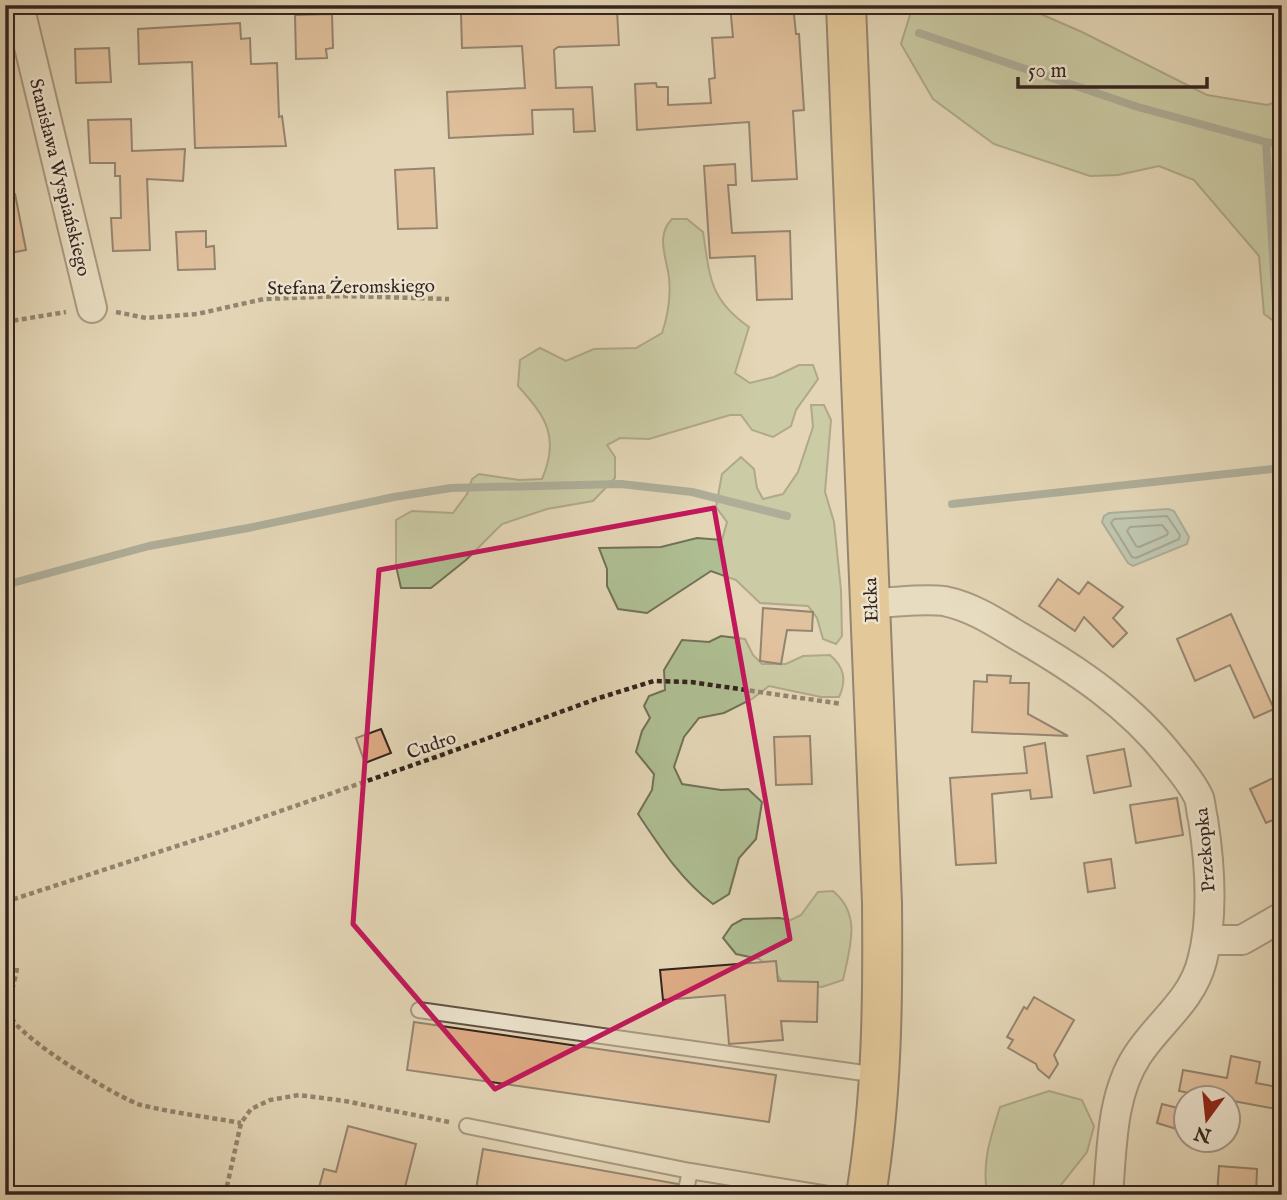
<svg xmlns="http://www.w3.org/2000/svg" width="1287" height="1200" font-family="'IM FELL English',serif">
  <rect width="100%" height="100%" fill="#e3d5b5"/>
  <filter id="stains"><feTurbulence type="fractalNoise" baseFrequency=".00286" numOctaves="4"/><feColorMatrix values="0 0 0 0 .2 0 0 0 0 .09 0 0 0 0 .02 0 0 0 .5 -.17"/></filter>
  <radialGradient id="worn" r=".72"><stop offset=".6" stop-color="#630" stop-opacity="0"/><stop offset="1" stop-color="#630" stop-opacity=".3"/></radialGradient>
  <path fill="#aebe92" stroke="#717158" stroke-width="2" d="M913,5h107l62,27 125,63 60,10 15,-5v227l-18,-13 -5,-58 -65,-76 -35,-14 -41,9 -28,1 -96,-32 -61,-45 -32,-55z
    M672,219h15l16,13c7,45 6,67 46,95l-14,46 15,10 24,-6 25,-12h14l5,14 -22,31 -5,16 -18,11 -21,-7 -11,-15h-11l-81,24 -29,-1 -13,7 8,12v21l-22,23 -46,8 -45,15 -36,36 -35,28h-30l-5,-22v-46l16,-9 41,2 14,-19 5,-15 7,-5 40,6 23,-1c18,-42 4,-62 -24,-93l2,-26 20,-12 26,13 28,-12 42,-1 26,-15c6,-18 9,-36 7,-55 -2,-20 -14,-42 3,-59z
    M811,405h13l7,15 -6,72 9,30 7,68 1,46 -6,8 -13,-5 -6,-21 -9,-12 -48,-3 -24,-23 -25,-9 -64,42 -29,-4 -11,-23v-17l-8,-21 62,-1 36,-9 25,2 5,-18 -11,-15 6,-33 19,-17 13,12 3,19 6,11 20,-5 15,-22 15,-45z
    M721,636l24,3 8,16 9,9h24l17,-8 27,-1c14,12 17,25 9,42h-18l-52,-11 -17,13 -28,14 -25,5 -15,19 -10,30 8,17 39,6 27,-1 14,13 -6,37 -17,19 -10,36 -16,10c-32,-24 -53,-57 -75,-90l14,-24 2,-16 -18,-22 6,-21 8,-13 -6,-12 5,-10 16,-6 -1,-20 18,-30 27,2z
    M833,891c29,24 17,56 10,89l-21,7 -39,-4 -10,-14 -14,-10 -23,-5 -13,-16 9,-13 11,-6 36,-1 12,2 10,-5 17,-23z
    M1049,1091l33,9 12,26 -7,26 -34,43h-66c-5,-35 3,-55 13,-88z"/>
  <path fill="#95b8b0" stroke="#6e7d76" stroke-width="2" d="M1168,509l6,2 15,26 -2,7 -54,22 -5,-3 -26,-41 2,-6 5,-3z"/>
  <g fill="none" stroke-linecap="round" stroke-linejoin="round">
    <path stroke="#646e67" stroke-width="2" d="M1167,516l13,19 -1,4 -43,19 -4,-1 -21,-34 3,-4z
      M1162,525l6,7 -1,3 -28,12 -3,-1 -9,-15 3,-4z"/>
    <path stroke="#6e7d76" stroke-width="8" d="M919,33l219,74 128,35 16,3
      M1266,142l12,197 4,24
      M952,504l330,-36
      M5,585l144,-39 99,-18 146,-31 57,-9 170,-4 71,8 95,24"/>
  </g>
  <path fill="#ddaa84" stroke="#34241e" stroke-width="2" d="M730,5h63l3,29h3l5,76 -11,1 4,68 -45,2 -3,-59 -112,8 -2,-46 21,-1 1,4h11v18l43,-2 -2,-24 6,-1 -3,-40 21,-1z
    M568,8l1,5 48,-2 2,34 -61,2 -4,3 2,38 36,-1 3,44 -21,1 -1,-23 -41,1 1,24 -84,4 -2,-46 78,-4 -3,-42 -60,2 -1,-34z
    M332,14l1,34 -7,1 1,9 -31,1 -1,-44z
    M240,23l1,16 9,-1 1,26 26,-1 2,54 3,-1 4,30 -91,2 -3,-86 -53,2 -1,-35z
    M109,48l2,34 -35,1 -1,-34z
    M131,119l1,32 53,-2 -2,32 -36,-2 3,71 -37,1 -2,-33h10l-1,-42h-5v-13h-25l-2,-43z
    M735,164l1,21h-8l4,48 58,-2 2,68 -35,1 -2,-44 -45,2 -6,-92z
    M434,168l3,60 -39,1 -3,-59z
    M15,194l11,56 -21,4v-59z
    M206,231v16l8,-1 1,23 -37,1 -2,-38z
    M1058,579l21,15 9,-12 35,25 -10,11 14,15 -14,14 -29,-30 -9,14 -36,-25z
    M763,608l50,4 -1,19 -25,-1 -6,34 -21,-3z
    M1231,614l43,95 -20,9 -24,-53 -35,16 -18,-42z
    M987,675l24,1 -1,7h19l-1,31 40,22 -96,-4 2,-51 13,1z
    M381,729l10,24 -26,10 -9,-25z
    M810,736l2,48 -36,1 -2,-48z
    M1045,743l7,54 -21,2 -1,-9 -38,4 4,69 -40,2 -6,-87 77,-5 -3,-26z
    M1124,749l7,37 -37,7 -7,-37z
    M1282,774v42l-16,7 -16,-34z
    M1177,798l6,37 -47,8 -6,-38z
    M1111,859l4,29 -27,4 -4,-29z
    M776,961l2,20 40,1 -1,40 -36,-1 2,19 -54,4 -4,-49 -62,5 -3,-30z
    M1034,997l40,23 -20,35 4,9 -9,14 -11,-9 -2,-5 -28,-16 5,-8 -6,-3 17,-30 3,2z
    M414,1022l362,53 -7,47 -362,-52z
    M1231,1056l29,6 -4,21 26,5v22l-103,-19 4,-21 44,8z
    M1162,1104l24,6v22l-29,-9z
    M348,1126l68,18 -13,51h-86l7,-26 12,3z
    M483,1149l195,35 -2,11h-201z
    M1219,1166l38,3 -1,26h-39z"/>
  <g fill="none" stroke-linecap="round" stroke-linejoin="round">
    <g stroke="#605044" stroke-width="18">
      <path id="service" d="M419,1010l459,65
        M467,1126l223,45 144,24
        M685,1195l5,-24"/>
    </g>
    <g stroke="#605044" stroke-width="32">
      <path id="minor" d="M19,5l73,303
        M870,603c22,0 52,-5 74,-2 29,6 51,21 76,36 57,33 111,69 152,122 9,11 21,25 27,39 2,6 2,14 4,21 7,45 11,97 -1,142 -10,40 -44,62 -65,95 -26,40 -25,93 -29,139
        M1207,940h35l40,-23"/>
    </g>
    <g stroke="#34241e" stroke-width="42">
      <path id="primary" d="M846,5l36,898c1,98 0,195 -16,292"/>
    </g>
    <path stroke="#34241e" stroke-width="4.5" stroke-dasharray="5 3.5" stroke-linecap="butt" d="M116,312l30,6 51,-4 67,-15 79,-3 106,3
      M5,322l61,-10
      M5,902l215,-70 216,-75 163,-59 55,-17 37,1 151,22
      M17,968c-2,14 -10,34 -6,48 5,20 108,83 130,89 33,8 67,12 100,18
      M225,1195l16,-72 10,-14 19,-9 29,-5 46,6 104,21"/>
    <use href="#service" stroke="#ede4cf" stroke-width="14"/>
    <use href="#minor" stroke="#ede4cf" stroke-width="28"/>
    <use href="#primary" stroke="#e2ba7a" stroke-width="38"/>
  </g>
  <path d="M0 0H1287V1200H0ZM714,508l76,431 -295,150 -142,-165 26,-354z" fill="#e3d5b5" fill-opacity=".55" fill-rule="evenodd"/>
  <path fill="none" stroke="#c2185b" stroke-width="5" stroke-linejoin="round" d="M714,508l76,431 -295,150 -142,-165 26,-354z"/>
  <g text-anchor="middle" stroke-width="5" stroke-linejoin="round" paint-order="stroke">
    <g font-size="19" fill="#34241e" stroke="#ede4cf">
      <text transform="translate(61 177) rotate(76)" y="7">Stanisława Wyspiańskiego</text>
      <text transform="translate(351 286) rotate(-1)" y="7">Stefana Żeromskiego</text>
      <text transform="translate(870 600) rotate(-92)" y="7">Ełcka</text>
      <text transform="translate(431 744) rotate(-19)" y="7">Cudro</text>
      <text transform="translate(1204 850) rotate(-95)" y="7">Przekopka</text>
    </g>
  </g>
  <rect width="1287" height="1200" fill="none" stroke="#e3d5b5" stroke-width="28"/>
  <rect x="7" y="7" width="1273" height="1186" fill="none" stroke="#34241e" stroke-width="3.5"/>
  <rect x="14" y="14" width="1259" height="1172" fill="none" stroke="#34241e" stroke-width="2"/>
  <g transform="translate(1207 1119) rotate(195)"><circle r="33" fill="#ede4cf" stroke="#a39788" stroke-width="2"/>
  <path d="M0-5L12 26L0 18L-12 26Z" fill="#8f2418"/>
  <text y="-10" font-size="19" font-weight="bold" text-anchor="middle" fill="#34241e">N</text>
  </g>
  <path d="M1018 77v10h189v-10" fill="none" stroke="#34241e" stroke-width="3.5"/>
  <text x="1028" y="77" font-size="21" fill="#34241e" stroke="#ede4cf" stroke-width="5" paint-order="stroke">50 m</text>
  <rect width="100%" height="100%" filter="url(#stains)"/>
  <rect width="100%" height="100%" fill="url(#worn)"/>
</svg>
